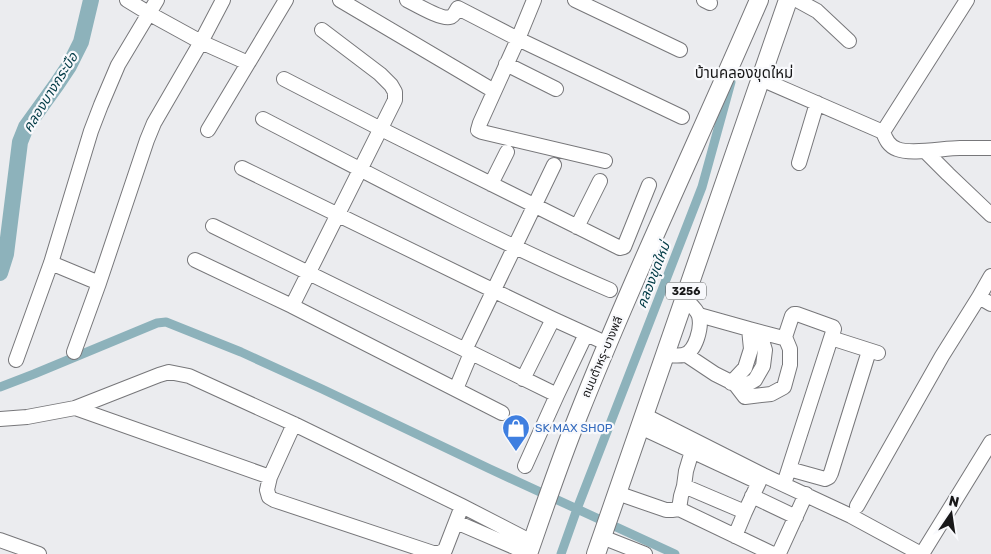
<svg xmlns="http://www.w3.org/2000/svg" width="991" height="554" font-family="Rubik,'Noto Sans Thai',sans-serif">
  <rect width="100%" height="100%" fill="#ebecef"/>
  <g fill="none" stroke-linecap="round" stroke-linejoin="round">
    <path stroke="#8db2bb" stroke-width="9" d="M0,387l34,-13 123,-51 9,-1 75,30 81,37 168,80 185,85
      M561,554l16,-45 125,-322 29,-105"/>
    <path stroke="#8db2bb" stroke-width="16" d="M0,273l6,-19 14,-112 6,-15 31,-43 12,-18 12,-24 10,-42"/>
    <g stroke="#77777a" stroke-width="16">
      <path id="minor" d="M127,0l23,14 51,28 47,21
        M340,0l154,91
        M407,0c8,4 35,20 43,17 4,-1 6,-6 8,-9l60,31 164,78
        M534,0l-16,39 -38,84 -2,7 4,2 123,29
        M575,0l105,50
        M704,0l6,3
        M797,0l20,11 32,30
        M506,64l50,25
        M284,79l97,50 239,119 4,-1 25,-62
        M761,79l122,53 84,-132
        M263,119c114,59 228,120 347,171
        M208,130l78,-130
        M883,132c3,8 6,14 14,17 14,6 47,-1 63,-1 10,0 21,0 31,0
        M925,151l23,23 43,41
        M799,163l18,-60
        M242,168l238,116 73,35 55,25
        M491,184l16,-32
        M213,226l344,169
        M577,227l23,-46
        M195,260l97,46 210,107
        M51,263l48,20
        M979,297l12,7
        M292,306l103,-206v-8l-4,-7 -11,-11 -58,-44
        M831,338l47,15
        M465,350l89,-185
        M74,352l25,-69 48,-143 7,-17 47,-81 22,-42
        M685,354l30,20 20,10 11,1 9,-5 8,-14 2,-16 -4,-13 -12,-8 -50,-14
        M664,355c6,0 14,1 20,0 12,-4 18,-28 15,-39 -2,-7 -10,-13 -15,-18
        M16,360l35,-97 40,-132 10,-26 17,-40 39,-65
        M523,379l30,-60
        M731,383l14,-15 6,-19 -2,-20 34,9 2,-1 7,-21 2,-2h3l36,13 1,2 -3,9 -47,146
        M735,384l10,13 26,-3 13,-7 6,-22v-16l-5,-12
        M456,389l15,-36
        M75,408l195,69
        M644,415l119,60 88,41 70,38
        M0,419l27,-2 48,-9 84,-33 10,-3 20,4 105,48 168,82 70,36
        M294,424l-24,53 -3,13 2,7 5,3 159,53h6l6,-3 17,-44
        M640,427l118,55
        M525,466l32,-71 29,-61
        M789,469l36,10 4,-2 2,-4 38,-122
        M684,486l2,-15 6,-20
        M617,493l49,17h6l7,-1 2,-13 3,-10 61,26 14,-30
        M752,496l44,21
        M857,506l85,-150 37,-59 12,-21
        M679,509l94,45 4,-1 3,-2 26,-57
        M456,522l72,31
        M735,536l10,-24
        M602,537l43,17
        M0,540l39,14
        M922,554l69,-112"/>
    </g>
    <g stroke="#77777a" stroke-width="20">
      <path id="major" d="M528,554c16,-46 32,-93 50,-138 56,-141 121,-277 181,-416
        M596,554l192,-554"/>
    </g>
    <use href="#minor" stroke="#fff" stroke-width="14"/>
    <use href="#major" stroke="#fff" stroke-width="18"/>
  </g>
  <defs>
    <g id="shop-pin" transform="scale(1.4375)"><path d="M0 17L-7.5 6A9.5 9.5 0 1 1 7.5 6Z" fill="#3f7fe0" stroke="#f8f9fc"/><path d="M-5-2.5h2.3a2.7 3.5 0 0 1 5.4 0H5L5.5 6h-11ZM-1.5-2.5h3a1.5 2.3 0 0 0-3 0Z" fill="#fff"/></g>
  </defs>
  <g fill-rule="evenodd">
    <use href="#shop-pin" x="516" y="428"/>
  </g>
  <g text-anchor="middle" stroke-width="4.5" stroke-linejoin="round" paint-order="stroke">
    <rect fill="#f8f9fc" stroke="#5b5c5d" stroke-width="1" x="666" y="282.5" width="40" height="17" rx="4"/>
    <g font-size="11" font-weight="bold" fill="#181819">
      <text x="686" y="295">3256</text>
    </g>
    <g font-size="12" fill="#181819" stroke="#f8f9fc">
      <text transform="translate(602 357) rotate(-67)" y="4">ถนนตำหรุ-บางพลี</text>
    </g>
    <g font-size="12" fill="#366cbe" stroke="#f8f9fc" text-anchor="start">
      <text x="535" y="432">SK MAX SHOP</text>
    </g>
    <g font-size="14" font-style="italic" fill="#003a45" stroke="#f8f9fc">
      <text transform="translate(50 92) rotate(-58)" y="5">คลองบางกระบือ</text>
      <text transform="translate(653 275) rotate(-69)" y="5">คลองขุดใหม่</text>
    </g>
    <g font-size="15" fill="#181819" stroke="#f8f9fc">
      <text x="744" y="78">บ้านคลองขุดใหม่</text>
    </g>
  </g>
  <g transform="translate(951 514) rotate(13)" stroke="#f8f9fc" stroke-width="4" paint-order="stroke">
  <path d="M0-4L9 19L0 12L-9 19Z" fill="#181819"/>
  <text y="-8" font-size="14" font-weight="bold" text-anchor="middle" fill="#181819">N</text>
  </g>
</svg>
